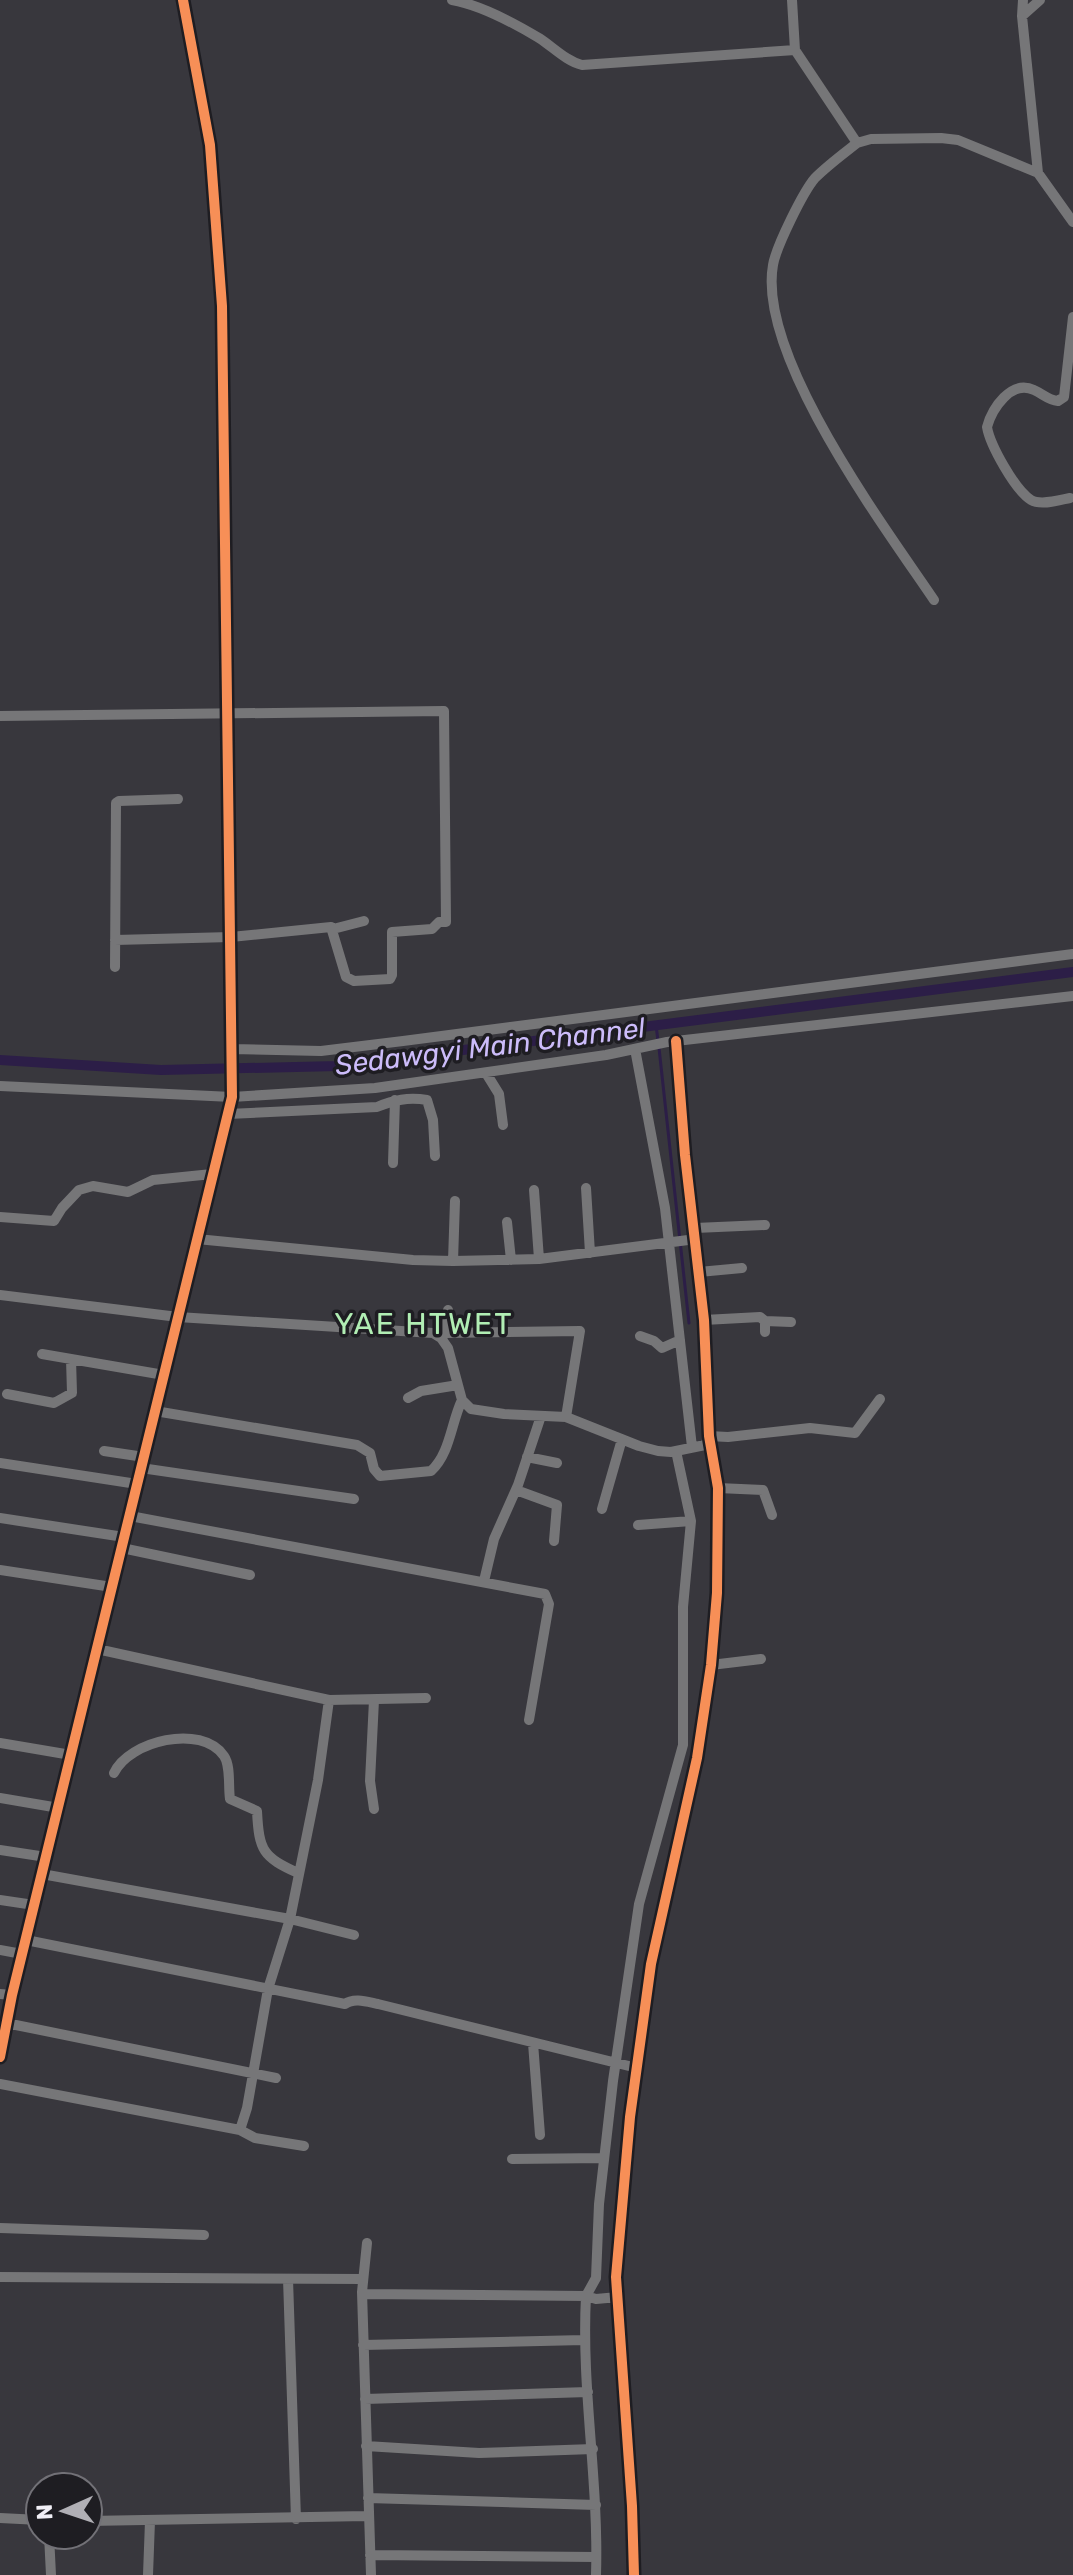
<svg xmlns="http://www.w3.org/2000/svg" width="1073" height="2575" font-family="Rubik,sans-serif">
  <rect width="100%" height="100%" fill="#38373d"/>
  <g fill="none" stroke-linecap="round" stroke-linejoin="round">
    <path stroke="#2c1e47" stroke-width="3" d="M656,1025l2,16
      M659,1048l30,275"/>
    <path stroke="#2c1e47" stroke-width="10" d="M0,1060l161,10 177,-4 735,-94"/>
    <path stroke="#767678" stroke-width="10" d="M452,0c29,5 62,23 87,38 14,9 27,23 43,27l213,-15 62,93 14,-4 70,-1 17,2 80,33 35,49
      M792,0l3,50
      M1023,0l-1,16 16,157
      M1022,16l18,-16
      M857,143c-14,11 -29,22 -42,35 -12,14 -39,69 -42,87 -16,91 111,261 161,335
      M1070,498c-10,2 -29,8 -39,2 -16,-10 -41,-55 -44,-73 5,-18 24,-48 47,-37 9,4 14,10 24,11l6,-4 9,-80
      M0,716l444,-5 2,211h-7l-7,7 -40,3v43l-2,4 -36,2 -8,-4 -15,-50 -100,10 -116,3
      M333,929l31,-8
      M115,967l1,-164 3,-2 59,-2
      M231,1049l90,2 82,-10 670,-87
      M635,1049l30,159 27,239
      M486,1073l13,21 4,31
      M0,1086l232,11 143,-9 231,-33 61,-13 406,-46
      M228,1114l149,-7c17,-7 31,-10 50,-7l6,20 2,36
      M393,1163l2,-63
      M586,1188l4,65
      M534,1190l5,69
      M0,1217l54,4 8,-13 17,-18 14,-4 35,6 25,-12 59,-6
      M507,1222l4,38
      M695,1228l70,-3
      M197,1239l216,21 40,1 86,-2 157,-20
      M453,1261l2,-60
      M699,1272l43,-4
      M0,1295l178,22 255,16 8,5 7,10 14,52 9,9 33,5 62,3 73,29 19,5 13,1 34,-7 4,-9 19,1 82,-9 45,5 25,-34
      M704,1320l56,-3 5,4v11
      M765,1321l26,1
      M446,1333l2,-23
      M640,1336l14,5 8,7 18,-8
      M441,1338l5,-5 134,-2 -14,86
      M42,1354l122,21
      M7,1394l47,9 18,-10 -1,-34
      M408,1398l13,-7 37,-6
      M155,1411l202,34 13,8 4,16 6,7 51,-5c19,-17 20,-48 31,-71
      M104,1451l40,6
      M527,1457l30,6
      M0,1463l137,21
      M141,1468l213,31
      M718,1488l45,2 9,25
      M516,1490l41,15 -3,36
      M602,1509l20,-70
      M130,1516l415,78 4,10 -20,116
      M0,1518l124,19
      M638,1525l53,-4
      M122,1548l128,27
      M0,1570l112,17
      M484,1581l10,-42 24,-54 23,-69
      M711,1665l50,-6
      M329,1700l97,-2
      M0,1743l71,12
      M114,1773c15,-32 87,-50 110,-17 7,10 4,30 6,43l27,12c2,40 6,46 41,62
      M0,1798l59,10
      M374,1809l-4,-28 4,-81
      M0,1850l46,7
      M42,1874l248,45 64,16
      M0,1900l34,5
      M26,1940l319,64c9,-7 23,-2 33,0l259,64
      M0,1950l22,4
      M0,1994l12,1
      M6,2023l270,55
      M533,2043l7,92
      M0,2057l12,-62 220,-898 -10,-791 -12,-161 -27,-145
      M0,2084l240,46 7,-22 21,-119 22,-70 28,-139 11,-80 -232,-51
      M240,2130l15,8 49,8
      M512,2159l92,-1
      M0,2228l204,7
      M367,2243l-5,49 9,283
      M0,2277l363,2
      M288,2279l8,240
      M363,2294l223,2 10,-18 3,-74 14,-123 26,-177 44,-159v-138l8,-86 -15,-70
      M363,2345l221,-5
      M365,2399l223,-7
      M366,2446l113,7 114,-4
      M368,2498l228,7
      M0,2518l40,2
      M88,2521l279,-5
      M49,2535l2,40
      M370,2555l226,2
      M148,2575l2,-54
      M596,2575c3,-94 -15,-186 -10,-279l10,3 22,-2
      M634,2575l-2,-69 -16,-229 14,-160 21,-153 46,-206 14,-93 6,-72 1,-105 -9,-52 -5,-116 -19,-165 -9,-114"/>
    <g stroke="#1e1d22" stroke-width="15">
      <path id="cycleway" d="M0,2057l12,-62 220,-898 -10,-791 -12,-161 -27,-145
        M634,2575l-2,-69 -16,-229 14,-160 21,-153 46,-206 14,-93 6,-72 1,-105 -9,-52 -5,-116 -19,-165 -9,-114"/>
    </g>
    <use href="#cycleway" stroke="#f78f57" stroke-width="10"/>
  </g>
  <g text-anchor="middle" stroke-width="7" stroke-linejoin="round" paint-order="stroke">
    <g font-size="28" font-style="italic" fill="#ccbcfa" stroke="#1e1d22">
      <text transform="translate(490 1046) rotate(-7)" y="10">Sedawgyi Main Channel</text>
    </g>
    <g font-size="30" letter-spacing="2" fill="#b1eeb4" stroke="#1e1d22">
      <text x="424" y="1334">YAE HTWET</text>
    </g>
  </g>
  <g transform="translate(64 2511) rotate(267)"><circle r="38" fill="#1e1d22" stroke="#727177" stroke-width="2"/>
  <path d="M0-6L14 30L0 20L-14 30Z" fill="#b0afb5"/>
  <text y="-12" font-size="22" font-weight="bold" text-anchor="middle" fill="#f1eff6">N</text>
  </g>
</svg>
